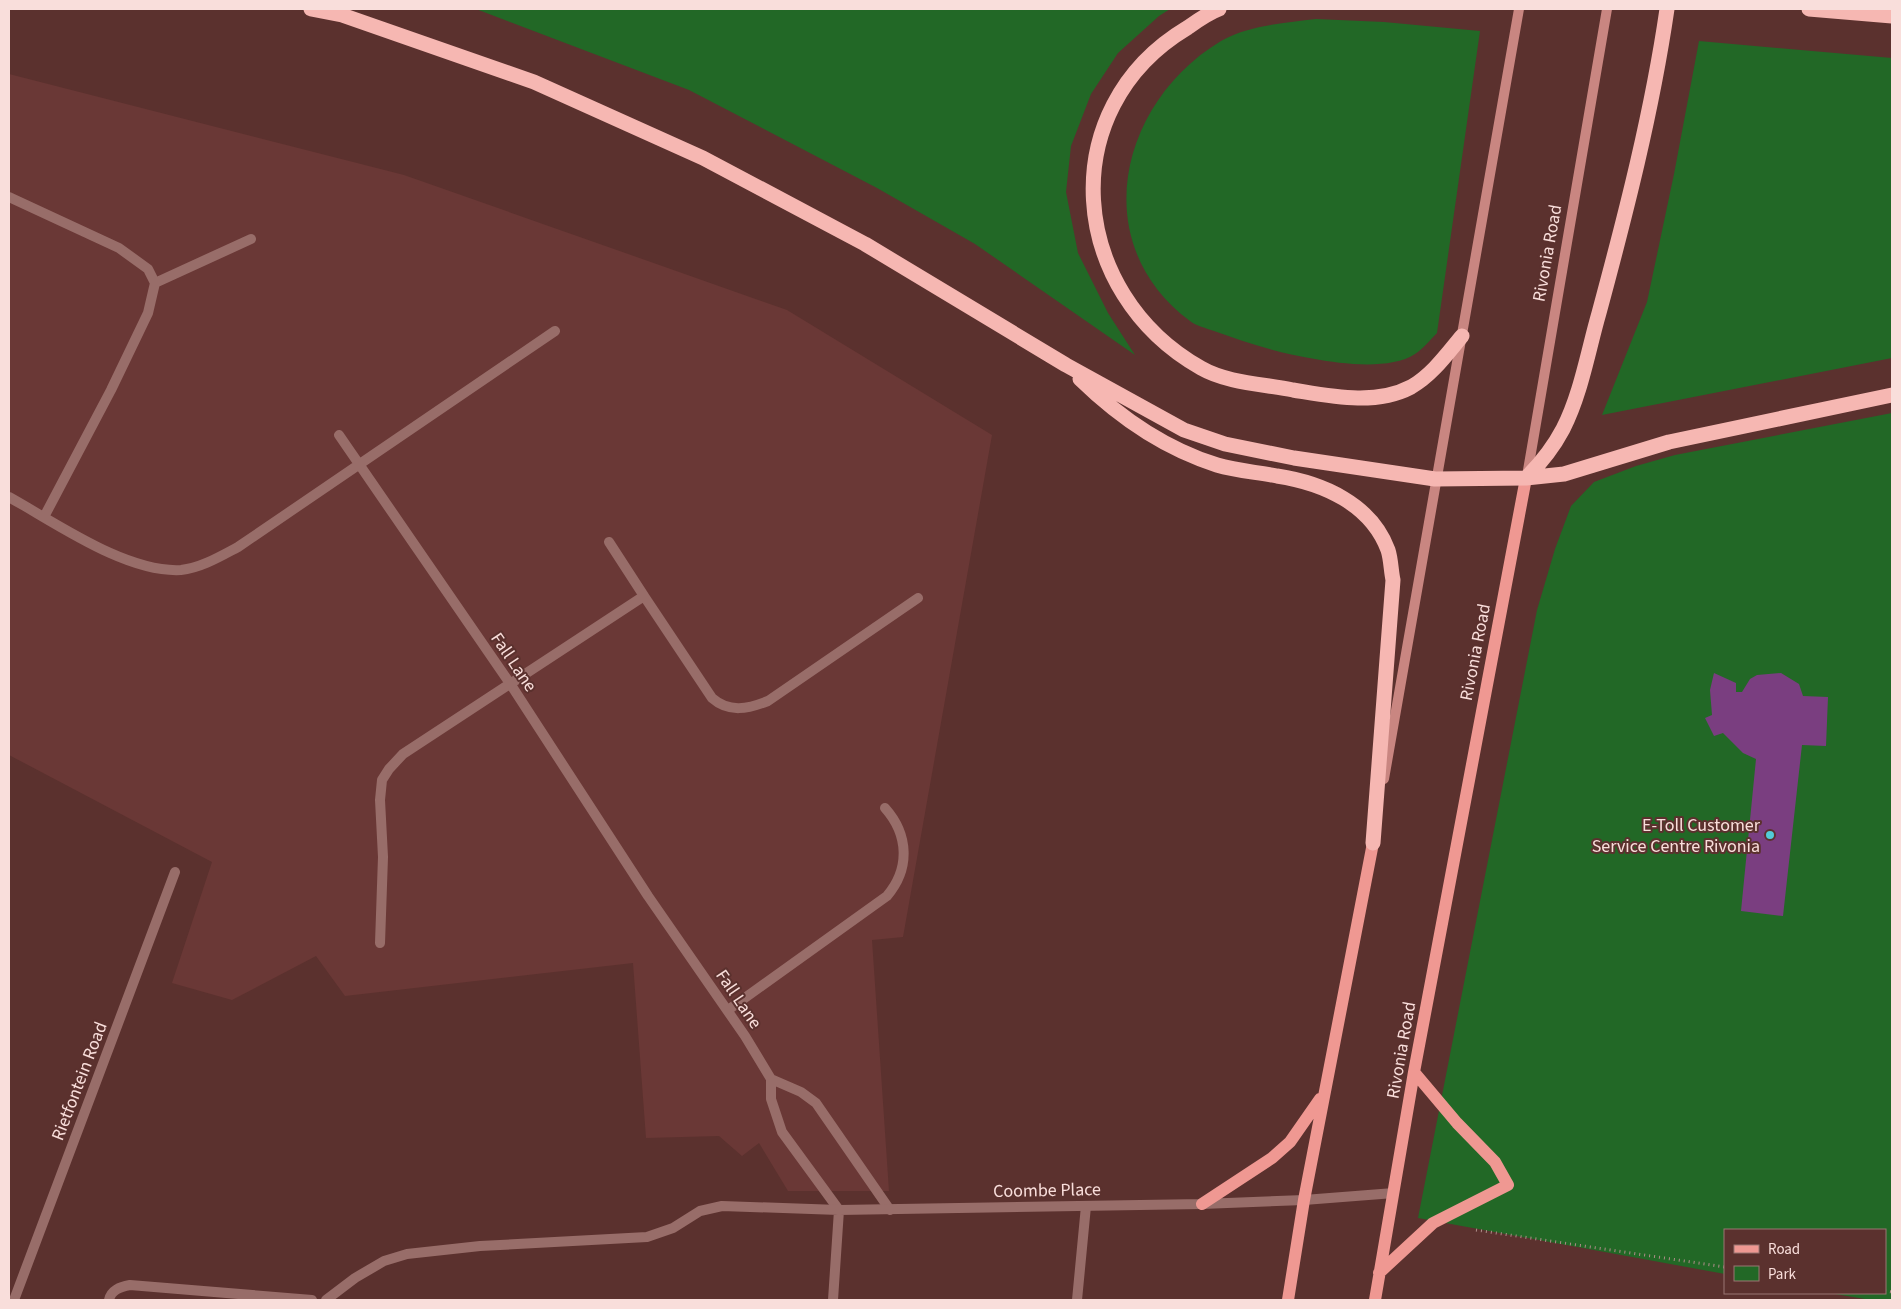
<svg xmlns="http://www.w3.org/2000/svg" width="1901" height="1309" font-family="'Source Sans 3',sans-serif">
  <rect width="100%" height="100%" fill="#5b312e"/>
  <path fill="#6a3836" d="M9,74l395,101 383,135 205,125 -89,502 -31,3 17,251h-101l-29,-48 -17,13 -23,-20 -73,2 -13,-175 -288,33 -29,-40 -84,44 -60,-17 40,-121 -203,-107z"/>
  <path fill="#226826" d="M476,9h694l-11,7 -41,37 -27,41 -20,52 -5,46 12,61 30,60 27,42 -160,-111 -98,-56 -188,-98z
    M1316,19l68,3 96,9 -43,302c-7,7 -14,16 -22,21 -24,16 -73,10 -100,5 -34,-5 -68,-16 -101,-28 -8,-3 -18,-5 -24,-10 -104,-77 -71,-219 31,-280 28,-16 64,-18 95,-22z
    M1699,41l193,17v300l-290,57 45,-113 27,-128z
    M1892,413v887h-21l-42,-7h56v-63h-160v44l-307,-56 119,-608 18,-61 16,-43 23,-24 42,-16 39,-11z"/>
  <path fill="#7a3e80" d="M1714,673l22,10v9h6l8,-13 7,-4 24,-2 18,11 4,12 25,1 -2,49 -24,-1 -19,171 -42,-5 15,-152 -13,-6 -20,-20 -9,3 -9,-18 7,-3 -2,-25z"/>
  <g fill="none" stroke-linecap="round" stroke-linejoin="round">
    <path stroke="#af8d8a" stroke-width="3" stroke-dasharray="1 4" stroke-linecap="butt" d="M1476,1230l249,37
      M1885,1291l7,1"/>
    <path stroke="#986d69" stroke-width="10" d="M9,197l110,51 29,21 7,14 -7,30 -37,77 -67,127
      M155,283l96,-44
      M339,435l172,250 137,211 97,140 26,43v20l11,33 57,78
      M9,497c47,26 117,76 172,73 20,-2 40,-14 57,-23l317,-216
      M609,542l35,54
      M380,943l3,-86 -3,-57 2,-20 7,-11 14,-15 241,-158 68,102c17,15 36,11 56,3l150,-103
      M728,1010l159,-114c23,-27 22,-61 -2,-88
      M771,1079l30,13 15,11 74,107
      M109,1300c2,-10 11,-13 21,-15l182,15
      M1077,1300l9,-94"/>
    <path stroke="#986d69" stroke-width="10" d="M14,1300l161,-428
      M326,1300l29,-22 29,-17 23,-7 73,-8 167,-9 26,-9 27,-17 22,-5 117,4 363,-6 102,-4 90,-7
      M833,1300l6,-90"/>
    <path stroke="#c98681" stroke-width="10" d="M1527,476l80,-467
      M1384,779l135,-770"/>
    <path stroke="#ef9892" stroke-width="12" d="M1202,1204l70,-46 18,-16 30,-43
      M1379,1273l54,-50 75,-38 -13,-23 -38,-39 -43,-51
      M1288,1300l16,-100 69,-357
      M1375,1300l39,-228 112,-594"/>
    <path stroke="#f6b7b2" stroke-width="15" d="M311,9l31,6 192,67 169,76 162,86 201,121 118,65 41,14 69,14 141,21 91,-1 38,-4 105,-32 223,-47
      M1219,9c-11,4 -22,12 -32,19 -135,81 -119,265 14,340 26,15 62,16 92,22 37,6 82,16 118,-3 21,-12 36,-33 51,-51
      M1809,9l83,7
      M1080,379c39,38 86,70 137,86 20,6 40,7 60,11 46,7 94,28 111,74 3,9 3,21 5,30l-20,263
      M1526,478c15,-15 27,-30 37,-49 18,-35 25,-78 36,-116 27,-100 53,-201 68,-304"/>
  </g>
  <circle fill="#52cbd7" stroke="#5b312e" stroke-width="2" cx="1770" cy="835" r="5"/>
  <g text-anchor="middle" stroke-width="4" stroke-linejoin="round" paint-order="stroke">
    <g font-size="18" fill="#f9dedb" stroke="#5b312e">
      <text transform="translate(1547 253) rotate(-80)" y="6">Rivonia Road</text>
      <text transform="translate(1475 652) rotate(-79)" y="6">Rivonia Road</text>
      <text transform="translate(514 662) rotate(56)" y="6">Fall Lane</text>
      <text transform="translate(739 999) rotate(56)" y="6">Fall Lane</text>
      <text transform="translate(1401 1050) rotate(-80)" y="6">Rivonia Road</text>
      <text transform="translate(79 1081) rotate(-69)" y="6">Rietfontein Road</text>
      <text transform="translate(1047 1190) rotate(-1)" y="6">Coombe Place</text>
    </g>
    <g font-size="18" fill="#f9dedb" stroke="#5b312e" text-anchor="end">
      <text x="1760" y="831">E-Toll Customer<tspan x="1760" dy="21">Service Centre Rivonia</tspan></text>
    </g>
  </g>
  <rect width="1901" height="1309" fill="none" stroke="#f9dedb" stroke-width="20"/>
  <rect x="1724" y="1229" width="162" height="65" fill="#5b312e" stroke="#9a7673"/>
  <rect x="1734" y="1245" width="25" height="8" fill="#ef9892" stroke="#9a7673"/>
  <text x="1768" y="1254" font-size="15" fill="#f9dedb">Road</text>
  <rect x="1734" y="1266" width="25" height="15" fill="#226826" stroke="#9a7673"/>
  <text x="1768" y="1279" font-size="15" fill="#f9dedb">Park</text>
</svg>
